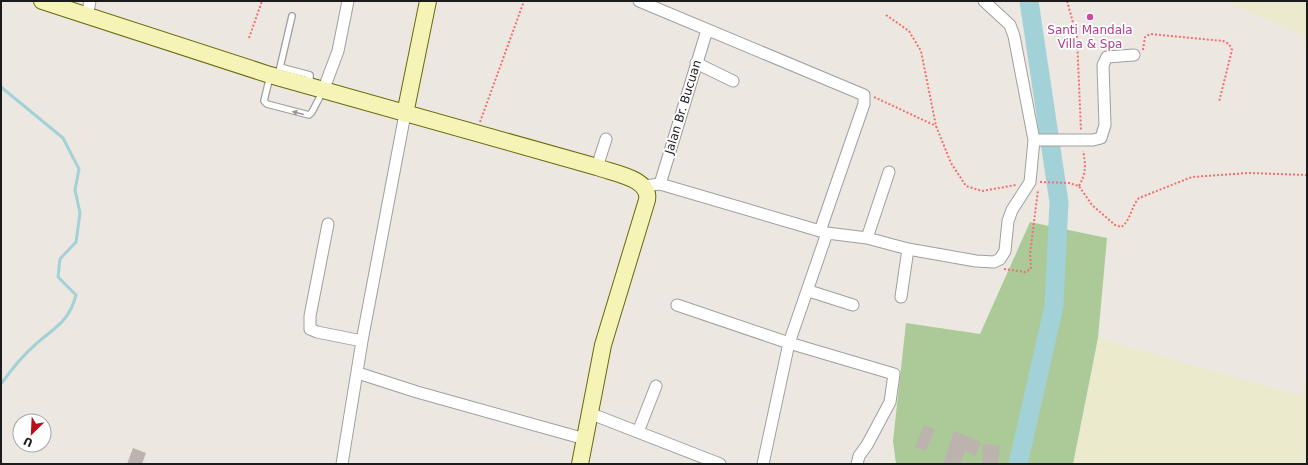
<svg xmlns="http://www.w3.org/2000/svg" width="1308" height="465" font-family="'DejaVu Sans',sans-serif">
  <rect width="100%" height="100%" fill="#ece8e1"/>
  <path fill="#ebeacd" d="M1225,1h82v58l-4,-24z
    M1098,338l203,58 6,-22v90h-234z"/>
  <path fill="#abca98" d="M1030,222l77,16 -9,100 -25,126h-177l-3,-23 13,-118 74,11z"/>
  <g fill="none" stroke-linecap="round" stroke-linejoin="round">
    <path stroke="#a3d1d8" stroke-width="3" d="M1,87l62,51 16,31 -4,21 5,23 -4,29 -16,17 -2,18 18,18c-7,27 -21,32 -40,49 -13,11 -25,26 -35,40"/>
    <path stroke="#a3d1d8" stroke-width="19" d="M1018,464l36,-158 5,-104 -30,-201"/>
  </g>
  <path fill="#bcb3ae" d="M924,425l11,4 -9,22 -11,-4z
    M954,431l27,11 -6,14 -10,-5 -5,13h-17z
    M983,444l17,2 -2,18h-16z
    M133,448l13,5 -4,11h-15z"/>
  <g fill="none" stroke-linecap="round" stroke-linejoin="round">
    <g stroke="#9f9f9f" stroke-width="8">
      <path id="lane" d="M280,67l30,8v11
        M270,76l-6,25 3,3 42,11 3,-3 11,-21
        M278,76l14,-60"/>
    </g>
    <g stroke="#9f9f9f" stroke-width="13">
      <path id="street" d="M639,1l225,94v9l-44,127
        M87,17l3,-16
        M696,63l37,18
        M323,91l15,-40 10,-50
        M1034,140h59l8,-2 4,-13 -2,-60 4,-8 27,-2
        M597,167l9,-28
        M660,184l47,-154
        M644,186l16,-2 167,49 40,5 41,11 68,12 18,1 6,-3 5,-8 3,-30 4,-11 18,-28 4,-42 -20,-104 -4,-11 -26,-24
        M328,224l-18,92v13l7,3 45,9
        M867,238l22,-66
        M809,291l44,14
        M901,297l7,-48
        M677,305l112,38 105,31 -4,28 -23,43 -8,11 -2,8
        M358,373l59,19 168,47
        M589,413l131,51
        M638,432l18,-46
        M342,464l20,-123 43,-227
        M763,464l26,-121 38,-110"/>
    </g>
    <g stroke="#686a0a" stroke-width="18">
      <path id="secondary" d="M42,1l228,74 327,92c15,6 54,11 50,33l-44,145 -23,119
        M405,114l23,-113"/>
    </g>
    <path stroke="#f26f6d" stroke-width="2" stroke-dasharray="2 2" stroke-linecap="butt" d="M1067,1l10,36 4,94
      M886,15l23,16 12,20 15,75 15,37 15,23 16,5 34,-6
      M249,38l13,-37
      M1143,50l2,-13 5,-3 73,7 6,3 3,6 -13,52
      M874,97l62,29
      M480,122l44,-121
      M1040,182l29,1 10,3 13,19 23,20 6,2c10,-6 10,-21 18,-29l53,-21 56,-4 59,2
      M1079,186c7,-13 7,-21 4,-35
      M1004,269l21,3 6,-3 -1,-15 8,-64"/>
    <use href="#lane" stroke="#fff" stroke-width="5.5"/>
    <use href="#street" stroke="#fff" stroke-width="11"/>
    <use href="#secondary" stroke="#f5f3b6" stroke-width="16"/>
  </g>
  <defs><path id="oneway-solid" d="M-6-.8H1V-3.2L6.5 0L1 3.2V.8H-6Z"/></defs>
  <use fill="#989898" href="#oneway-solid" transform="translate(298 113) rotate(-165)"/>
  <circle fill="#d1479c" stroke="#fff" stroke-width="1.5" cx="1090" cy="17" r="4"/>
  <g text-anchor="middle" stroke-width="3.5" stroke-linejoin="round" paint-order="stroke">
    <g font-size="12" fill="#b23c85" stroke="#fff">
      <text x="1090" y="34">Santi Mandala<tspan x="1090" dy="14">Villa &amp; Spa</tspan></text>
    </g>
    <g font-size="12" fill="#1b1b1b" stroke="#fff">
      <text transform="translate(683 107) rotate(-73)" y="4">Jalan Br. Bucuan</text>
    </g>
  </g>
  <rect width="1308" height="465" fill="none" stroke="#1b1b1b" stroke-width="4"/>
  <g transform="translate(32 433) rotate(204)"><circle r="19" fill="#ffffff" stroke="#a4a4a4"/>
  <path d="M0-3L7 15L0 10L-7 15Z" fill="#bc0a1a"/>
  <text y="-6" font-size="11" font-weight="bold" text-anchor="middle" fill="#1b1b1b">U</text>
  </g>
</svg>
